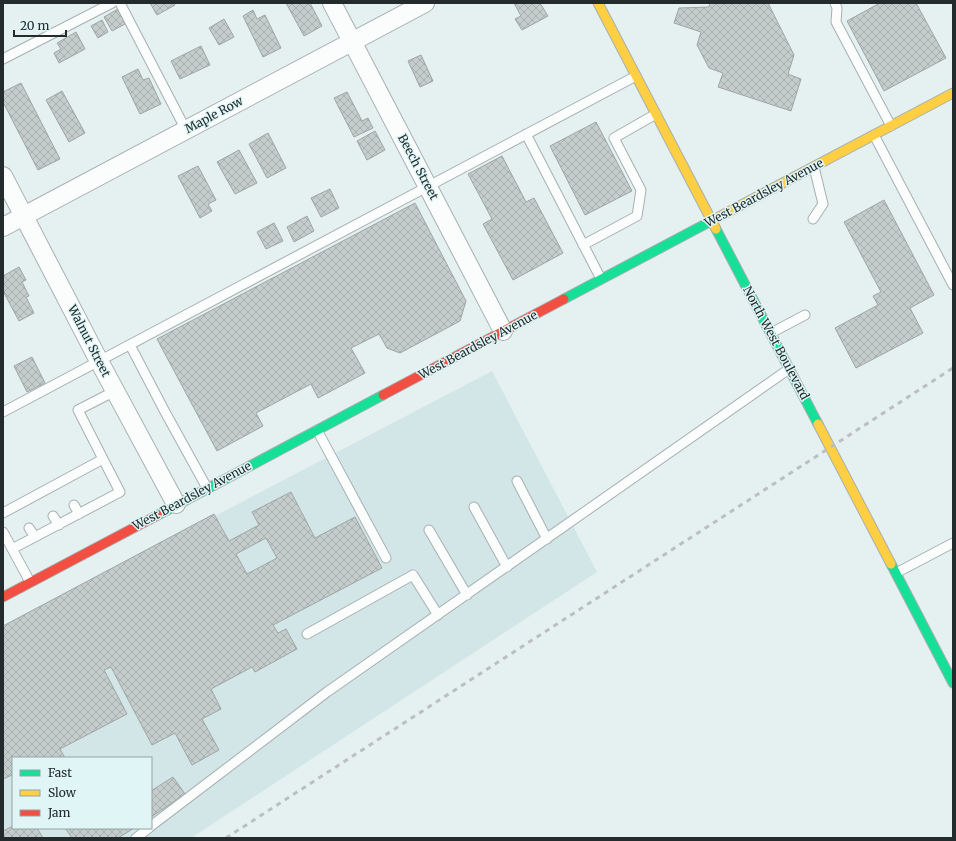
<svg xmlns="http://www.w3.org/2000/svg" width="956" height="841" font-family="Merriweather,serif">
  <defs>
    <pattern id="building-cross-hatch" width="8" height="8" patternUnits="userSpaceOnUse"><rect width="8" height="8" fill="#c4cdcc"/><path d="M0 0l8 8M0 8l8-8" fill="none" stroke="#a8b0af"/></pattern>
  </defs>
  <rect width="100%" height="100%" fill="#e5f0f1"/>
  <path fill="#d2e6e8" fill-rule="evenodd" d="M492,371l105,201 -406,266h-188v-211zM13,758h138v70h-138z"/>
  <path fill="url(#building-cross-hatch)" stroke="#9ea5a5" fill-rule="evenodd" d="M150,3h24l1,2 -18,10z
    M286,3h24l12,23 -18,10z
    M514,3h26l8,13 -26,14 -7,-11 6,-3z
    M710,3h58l26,52 -6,19 13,5 -10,32 -73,-24 5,-14 -14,-5 -12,-23 4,-13 -27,-9 5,-15 30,-1z
    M880,3h36l30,55 -62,33 -37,-70z
    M118,9l7,15 -13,7 -8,-14z
    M253,10l4,9 8,-4 16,33 -18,9 -20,-41z
    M224,19l10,18 -15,8 -10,-17z
    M102,20l6,12 -10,6 -7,-12z
    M76,32l9,17 -26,14 -5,-10 7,-4 -4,-6z
    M201,46l9,19 -30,14 -9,-18z
    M421,55l12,26 -13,6 -12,-26z
    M138,69l5,11 6,-2 12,26 -21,10 -18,-37z
    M21,83l39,76 -22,11 -35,-68v-10z
    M62,91l23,42 -16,9 -23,-42z
    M347,92l15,29 6,-3 5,10 -19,9 -20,-39z
    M596,122l36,69 -47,24 -35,-69z
    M375,131l10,19 -18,10 -10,-19z
    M268,133l18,35 -19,10 -18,-34z
    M239,150l18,33 -22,11 -18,-32z
    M502,156l24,46 8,-4 29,55 -50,27 -30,-56 9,-5 -24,-45z
    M198,166l18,34 -8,4 4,7 -12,7 -22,-42z
    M330,189l9,19 -18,9 -10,-19z
    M884,200l50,95 -24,13 13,25 -67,35 -21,-40 43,-23 -5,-9 8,-4 -37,-70z
    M415,203l51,98 -6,20 -60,32 -13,-5 -8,-14 -28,14 14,25 -47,25 -7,-14 -55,29 7,13 -46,25 -60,-112z
    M307,216l7,15 -20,11 -7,-15z
    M274,223l9,18 -17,8 -9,-17z
    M19,267l7,13 -4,2 7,14 -3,1 8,16 -15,8 -16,-30v-15z
    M32,357l13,26 -18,9 -13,-26z
    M291,492l24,46 40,-21 27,51 -109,57 5,8 8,-4 11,20 -42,23 -3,-5 -41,22 10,20 -19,10 17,31 -27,15 -17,-32 -23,12 -41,-78 -7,3 23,44 -67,35 5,9h-52v19l-1,-2 -9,4v-153l211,-112 15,27 30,-16 -7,-13zM266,538l11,20 -30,16 -11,-20z
    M173,777l12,17 -34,23v-26z
    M13,826v2h24l6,10h-40v-7z
    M65,828l29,1 40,-1 -16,10h-46z"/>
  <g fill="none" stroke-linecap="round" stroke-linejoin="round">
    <g stroke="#a7afb0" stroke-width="11">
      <path id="lane" d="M120,3l66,127
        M835,3l2,5 -1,14 55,104
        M3,59l109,-56
        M526,134l75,145
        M874,135l79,150
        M813,219l10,-15 -9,-37
        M583,245l54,-29 4,-26 -27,-52 42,-24
        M771,333l34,-18
        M130,345l34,65 43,78
        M3,412l633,-336
        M317,430l69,128
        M517,481l30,58
        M74,505l5,9
        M474,507l33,60
        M3,513l100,-54 -25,-49 37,-19
        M53,516l6,9
        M29,528l6,9
        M429,530l38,65
        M3,532l27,50
        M12,549l108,-57 -17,-33
        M896,573l57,-30
        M307,634l106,-59 25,40
        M151,826l176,-134 462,-323
        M136,838l13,-10"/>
    </g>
    <g stroke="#a7afb0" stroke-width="20">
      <path id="street" d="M332,3l171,328
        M3,176l96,185 77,143
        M3,227l422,-224"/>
    </g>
    <g stroke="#a7afb0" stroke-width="11">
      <path id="fast" d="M716,229l102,195
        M564,299l149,-79
        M158,515l225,-120
        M891,564l62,119"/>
    </g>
    <g stroke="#a7afb0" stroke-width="11">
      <path id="slow" d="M598,3l118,226
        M713,220l240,-127
        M818,424l73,140"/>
    </g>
    <g stroke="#a7afb0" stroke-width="11">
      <path id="jam" d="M383,395l181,-96
        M3,597l155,-82"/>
    </g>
    <use href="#lane" stroke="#fbfdfd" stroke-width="9"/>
    <use href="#street" stroke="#fbfdfd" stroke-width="18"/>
    <use href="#fast" stroke="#16e098" stroke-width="9"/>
    <use href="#slow" stroke="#ffcf43" stroke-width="9"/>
    <use href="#jam" stroke="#f24e42" stroke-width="9"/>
    <path stroke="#bbbfbf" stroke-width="3" stroke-dasharray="5 5" stroke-linecap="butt" d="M226,838l727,-470"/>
  </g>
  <g text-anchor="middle" stroke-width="3" stroke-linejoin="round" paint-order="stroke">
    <g font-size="12" fill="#232b2c" stroke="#e0f5f6">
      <text transform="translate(214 115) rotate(-28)" y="4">Maple Row</text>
      <text transform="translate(418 167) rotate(62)" y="4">Beech Street</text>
      <text transform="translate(764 193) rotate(-28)" y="4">West Beardsley Avenue</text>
      <text transform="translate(89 341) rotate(63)" y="4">Walnut Street</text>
      <text transform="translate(776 343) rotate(62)" y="4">North West Boulevard</text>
      <text transform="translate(478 345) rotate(-28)" y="4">West Beardsley Avenue</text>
      <text transform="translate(192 496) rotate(-28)" y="4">West Beardsley Avenue</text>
    </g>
  </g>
  <rect width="956" height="841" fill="none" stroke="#232b2c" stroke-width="8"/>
  <rect x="12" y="757" width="140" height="72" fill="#e0f5f6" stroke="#94a4a5"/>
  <rect x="20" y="770" width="20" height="6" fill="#16e098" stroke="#94a4a5"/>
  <text x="48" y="777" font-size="12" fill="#232b2c">Fast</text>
  <rect x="20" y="790" width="20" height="6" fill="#ffcf43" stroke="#94a4a5"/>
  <text x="48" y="797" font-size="12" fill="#232b2c">Slow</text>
  <rect x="20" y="810" width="20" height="6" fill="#f24e42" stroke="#94a4a5"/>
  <text x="48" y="817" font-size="12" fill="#232b2c">Jam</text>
  <path d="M14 30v6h52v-6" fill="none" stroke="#232b2c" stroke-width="2"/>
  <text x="20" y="30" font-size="12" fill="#232b2c" stroke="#e0f5f6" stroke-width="3" paint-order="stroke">20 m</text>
</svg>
